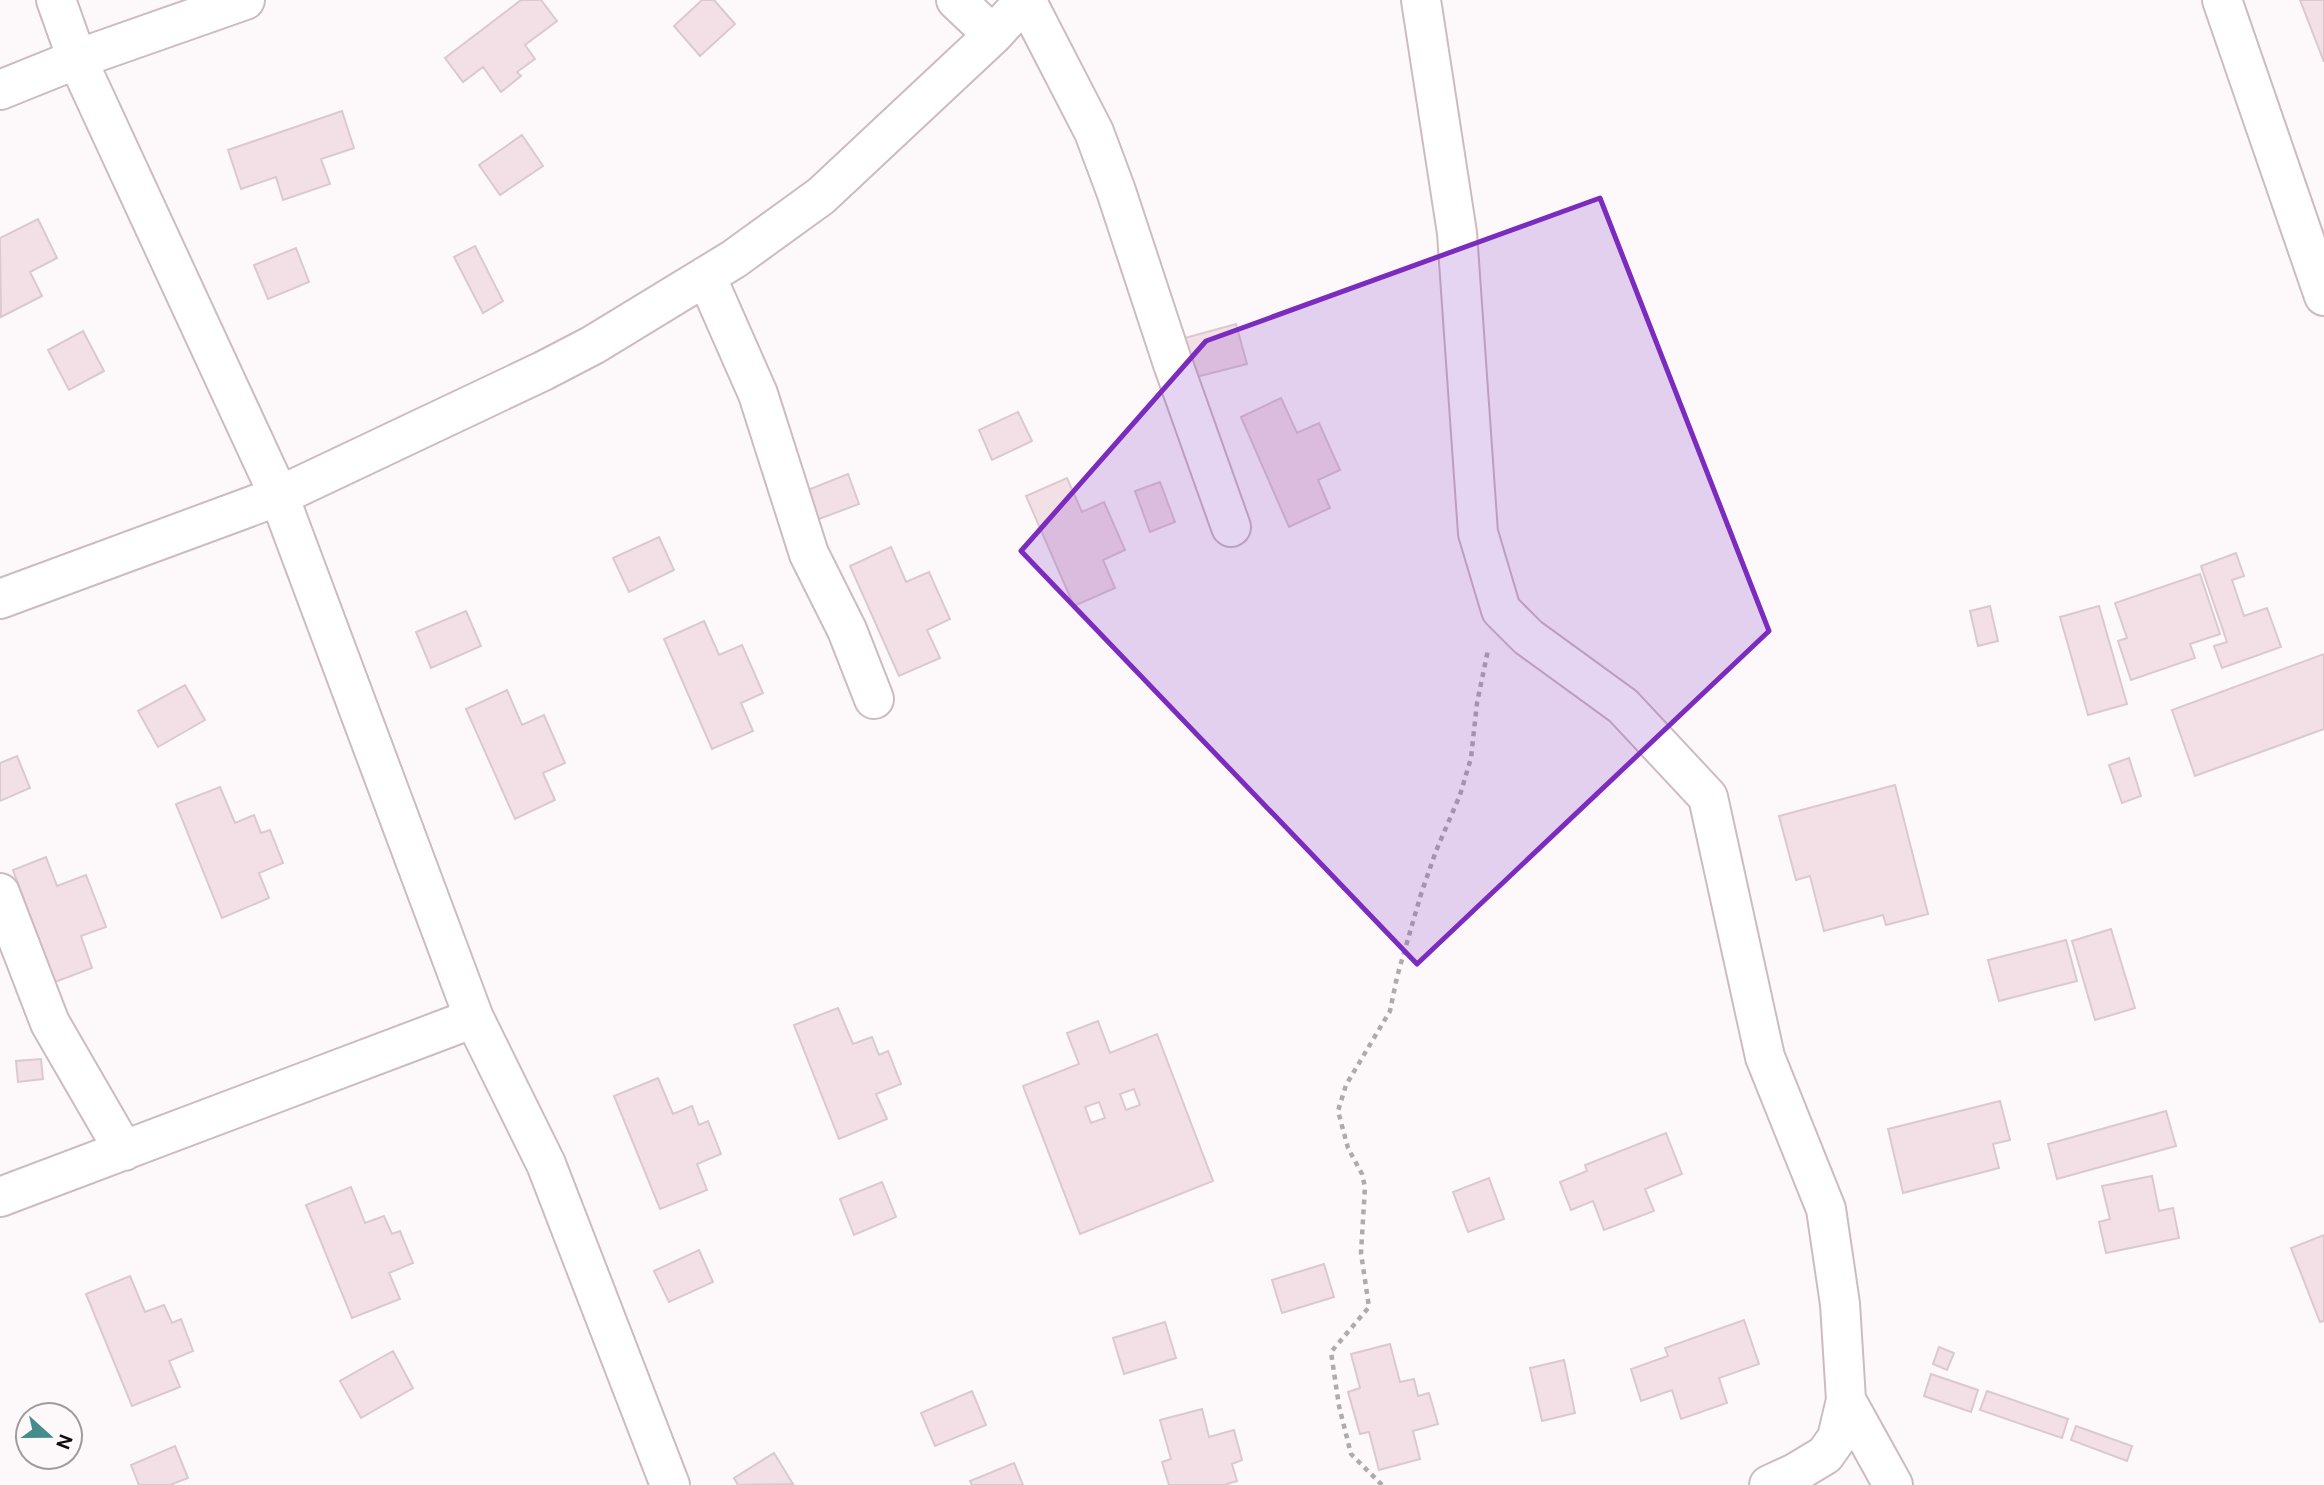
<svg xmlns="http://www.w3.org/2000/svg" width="2324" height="1485" font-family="'DM Sans',sans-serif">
  <rect width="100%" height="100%" fill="#fdf9fb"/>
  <path fill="#f3e0e7" stroke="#dbc9d0" stroke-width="2" fill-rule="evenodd" d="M521,0h20l16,21 -32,24 10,14 -18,13 4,4 -20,16 -18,-25 -20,15 -18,-24z
    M702,0h12l21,24 -35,32 -26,-30z
    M2300,0h24v62z
    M342,111l12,37 -33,11 9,25 -47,16 -7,-23 -35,12 -13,-39z
    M522,135l21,31 -43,29 -21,-30z
    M38,219l19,39 -27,14 12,24 -41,21 -1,-79z
    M475,246l28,55 -20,12 -29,-56z
    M296,248l13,34 -41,17 -14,-34z
    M1236,324l11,40 -51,13 -11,-39z
    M83,331l21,40 -35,19 -21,-40z
    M1281,398l16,35 22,-10 21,47 -22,10 12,28 -41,19 -48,-110z
    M1018,412l14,29 -40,19 -13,-30z
    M848,474l11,30 -48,18 -11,-29z
    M1067,478l15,34 22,-10 21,48 -22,10 12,28 -41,18 -48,-110z
    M1160,482l15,40 -25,10 -15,-41z
    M659,537l15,33 -45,22 -16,-34z
    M891,547l15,35 23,-10 21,47 -23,11 13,28 -41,18 -49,-110z
    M2236,553l8,23 -12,4 12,36 23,-8 14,39 -59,21 -8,-22 13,-4 -26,-76z
    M2200,574l20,60 -30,10 5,14 -64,22 -13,-39 9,-3 -12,-35z
    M1990,606l8,35 -20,5 -8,-35z
    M2099,606l28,98 -39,11 -28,-98z
    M466,611l15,35 -50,22 -15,-36z
    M704,621l15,34 23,-10 21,48 -22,10 12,28 -41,18 -48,-110z
    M2324,654v75l-129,47 -23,-66z
    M185,685l20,35 -47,27 -20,-36z
    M507,690l15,35 22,-10 21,48 -22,10 12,27 -40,19 -49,-110z
    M17,756l13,32 -30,13v-38z
    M2129,758l12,38 -19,7 -13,-38z
    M1895,785l33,129 -42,11 -3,-10 -59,16 -14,-55 -14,4 -17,-64z
    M220,787l15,36 19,-8 7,18 9,-3 13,33 -24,10 10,25 -47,20 -46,-114z
    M46,857l11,29 29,-11 20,52 -25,9 11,32 -37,14 -42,-112z
    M2111,929l24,79 -40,12 -23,-79z
    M2066,940l11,41 -78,20 -11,-41z
    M838,1008l15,36 19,-7 7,18 9,-4 13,33 -25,10 11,25 -48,20 -45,-114z
    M1098,1021l12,32 47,-19 56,147 -133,53 -57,-148 56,-22 -12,-31zM1134,1089l6,16 -14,5 -6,-16zM1099,1102l6,16 -14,5 -6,-16z
    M41,1059l2,20 -25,3 -2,-21z
    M658,1078l15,36 19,-8 7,19 9,-4 13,33 -24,10 10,26 -47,19 -46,-113z
    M2000,1101l10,39 -17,4 6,24 -96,25 -15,-64z
    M2166,1111l10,35 -119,33 -9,-35z
    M1666,1133l16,41 -37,15 9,22 -50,19 -11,-29 -22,9 -11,-28 27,-11 -2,-6z
    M2152,1176l7,35 14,-3 6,30 -73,15 -7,-31 11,-3 -8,-33z
    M1489,1178l15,41 -36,13 -15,-40z
    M882,1182l14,35 -42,18 -14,-36z
    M351,1187l14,36 19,-7 8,18 8,-3 13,32 -24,10 11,26 -48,19 -46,-113z
    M2324,1235v86l-4,1 -29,-74z
    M699,1250l14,32 -44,20 -15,-31z
    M1324,1264l10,33 -52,16 -10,-33z
    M130,1276l15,36 19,-7 8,18 9,-4 12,32 -24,10 11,26 -48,19 -46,-112z
    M1744,1320l15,44 -40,14 8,25 -46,16 -9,-29 -31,11 -10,-32 37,-13 -3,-8z
    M1165,1322l11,36 -52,16 -11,-36z
    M1390,1344l10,38 14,-3 4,17 11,-3 9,31 -25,7 7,28 -41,11 -10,-38 -9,2 -12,-42 12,-4 -9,-34z
    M1939,1347l15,6 -7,17 -14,-6z
    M393,1351l20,37 -52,30 -21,-37z
    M1564,1360l11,53 -33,8 -12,-53z
    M1931,1374l47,16 -7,22 -47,-16z
    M972,1391l14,34 -51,21 -14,-33z
    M1987,1391l81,28 -6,19 -82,-28z
    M1202,1409l7,28 25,-7 8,30 -10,4 5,17 -13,4h-55l-7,-23 9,-3 -11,-39z
    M2076,1426l56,20 -5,15 -56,-21z
    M175,1446l13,32 -18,7h-31l-8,-20z
    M774,1453l19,31 -55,1 -4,-7z
    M1014,1463l9,22h-51l-2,-4z"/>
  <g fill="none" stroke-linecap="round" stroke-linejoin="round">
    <g stroke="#cdbbc1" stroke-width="42">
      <path id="minor" d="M56,0l21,59 202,437 195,522 72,146 124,321
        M956,0l37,35
        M1026,0l68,132 22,59 57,173 58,163
        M1421,0l36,233 21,300 23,77 27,27 95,69 85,91 57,260 61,152 14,95 6,96 -9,38 -12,17 -30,18 -26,12
        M2222,0l102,296
        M0,90l77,-31 168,-59
        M706,276l52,118 51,160 38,76 27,69
        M0,599l279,-103 264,-125 50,-26 141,-86 87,-63 172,-161 32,-35
        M0,893l50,130 74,128
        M0,1197l474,-179
        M1846,1400l47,85"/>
    </g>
    <path stroke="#afabad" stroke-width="4.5" stroke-dasharray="5 5" stroke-linecap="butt" d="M1382,1485l-31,-31 -12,-48 -8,-54 38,-45 -8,-54 4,-66 -3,-13 -14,-26 -10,-37 8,-26 44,-74 7,-34 24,-83 15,-43 24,-56 11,-37 6,-55 11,-53"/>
    <use href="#minor" stroke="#fff" stroke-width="38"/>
  </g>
  <path fill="#7b2cbf" fill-opacity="0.2" stroke="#7b2cbf" stroke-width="5" stroke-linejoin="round" d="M1600,198l169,433 -352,333 -396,-413 185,-210z"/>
  <g transform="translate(49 1436) rotate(111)"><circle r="33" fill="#fdf9fb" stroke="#9f9b9d" stroke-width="2"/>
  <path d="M0-5L12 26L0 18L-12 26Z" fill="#458d8c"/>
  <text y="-10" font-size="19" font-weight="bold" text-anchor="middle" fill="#130d0f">N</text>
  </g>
</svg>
